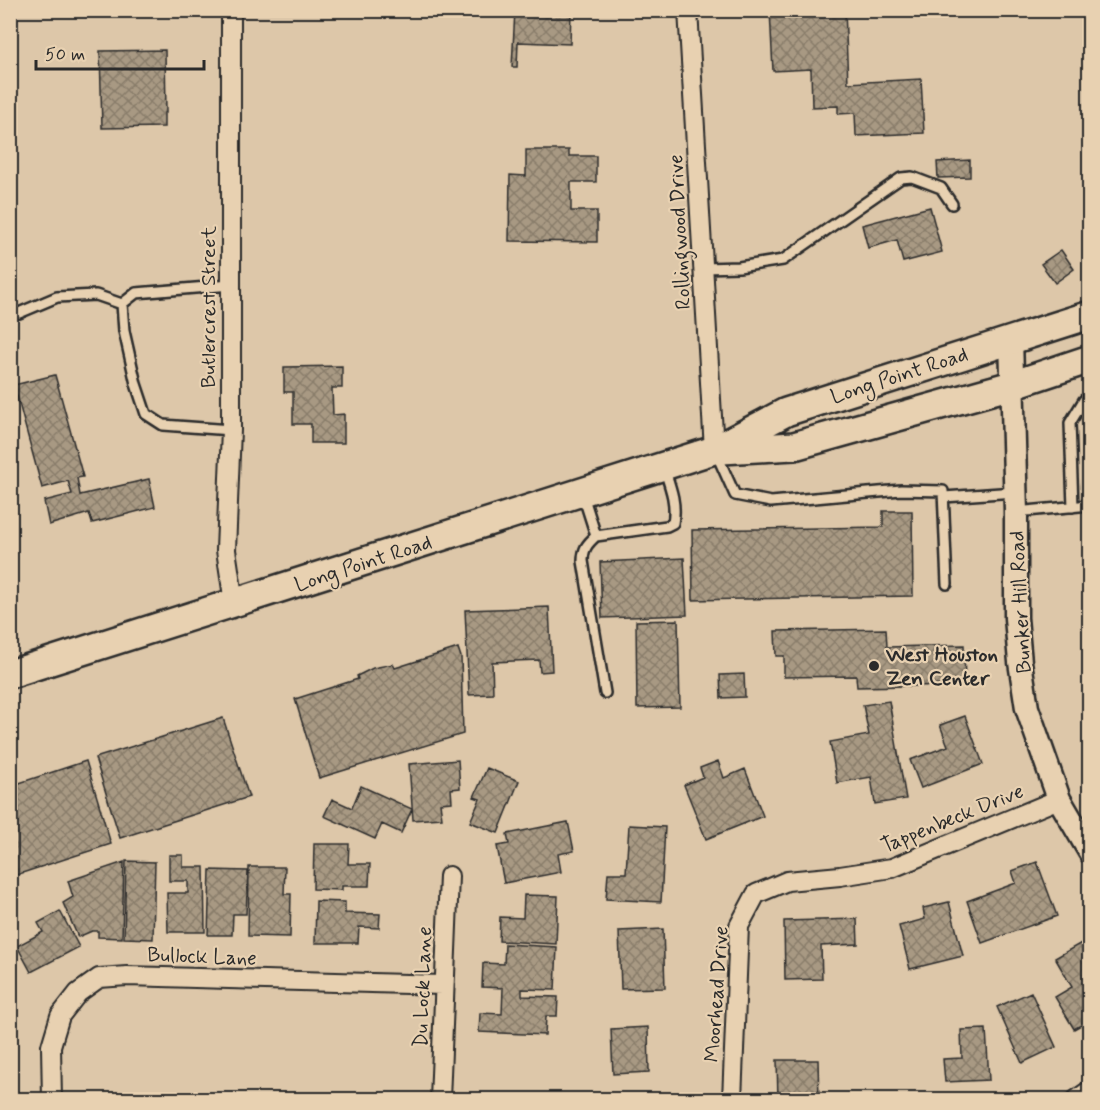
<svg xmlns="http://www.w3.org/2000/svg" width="1100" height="1110" font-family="Mynerve,sans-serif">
  <defs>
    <pattern id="building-cross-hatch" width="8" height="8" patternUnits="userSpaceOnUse" patternTransform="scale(1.5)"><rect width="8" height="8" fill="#a89983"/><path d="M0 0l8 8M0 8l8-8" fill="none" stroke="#897d6b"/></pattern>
  </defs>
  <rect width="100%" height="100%" fill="#ddc7a9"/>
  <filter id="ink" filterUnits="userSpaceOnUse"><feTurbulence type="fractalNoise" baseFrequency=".0167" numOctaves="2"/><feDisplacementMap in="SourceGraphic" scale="12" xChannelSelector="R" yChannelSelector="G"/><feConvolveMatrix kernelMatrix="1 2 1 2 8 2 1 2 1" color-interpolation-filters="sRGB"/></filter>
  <g filter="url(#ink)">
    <path fill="url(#building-cross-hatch)" stroke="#2b2b2b" stroke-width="1.5" d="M515,10h56l-1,34 -52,-2 -1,25h-5z
      M770,10h75l3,73 73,-4 3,54 -68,3 -1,-23 -17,1v-8l-26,1 -1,-38 -38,2z
      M165,50l1,63h-2v14l-62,1 -2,-77z
      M526,150h43v6h27v26h-25v29h26v31l-88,-1 1,-66 16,1z
      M970,160v17l-32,1 -1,-16z
      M930,207l12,45 -39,10 -6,-22 -29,8 -6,-23z
      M1061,250l13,19 -19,14 -14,-19z
      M342,366v22h-10l1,27 11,-1v29h-33v-19h-18v-32h-9v-25z
      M55,375l28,102 -6,1 3,17 69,-16 6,28 -63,16 -3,-10 -40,12 -5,-24 28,-7 -4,-13 -26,7 -28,-103z
      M883,511h29l1,85 -220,4 -1,-70 191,-3z
      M684,558l3,57 -85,3 -2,-56z
      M549,607l3,64 -12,1 -1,-12 -47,2 1,32 -24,1 -4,-85z
      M678,620l2,87 -43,1 -1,-87z
      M886,629l1,18 77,-2 1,40 -108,2 -1,-11 -72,1v-21h-8l-1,-25z
      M458,648l3,9 2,77 -144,44 -24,-79 63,-20 -1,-3 16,-8 20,-4 2,4z
      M744,674l1,23 -24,1 -1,-23z
      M889,701l17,98 -31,5 -4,-27 -34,6 -7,-41 39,-7 -6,-30z
      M965,716l18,48 -62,24 -11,-28 38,-14 -8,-21z
      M223,718l26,79 -129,41 -25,-80z
      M458,760l2,28 -9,1 1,13 -12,1 2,15 -29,2 -4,-56z
      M86,761l25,83 -101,33v-91z
      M718,761l6,17 21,-9 18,47 -57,23 -22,-54 19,-8 -3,-9z
      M487,768l32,13 -21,52 -28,-11 10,-23 -6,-2z
      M361,786l51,23 -11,24 -19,-9 -7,15 -51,-23 8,-17 20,9z
      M568,822l6,29 -16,3 3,18 -57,11 -7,-37 12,-2 -2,-10z
      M629,825l36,2 -4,75 -55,-3 2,-26h18z
      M314,844h35l-1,20h22l-1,22h-27v4l-29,-1z
      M169,855h14v12h21l1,65h-37l-1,-39h21v-12h-19z
      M126,861l29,1 -2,77 -29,-1z
      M124,862l-2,76 -24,-1v-6h-6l-14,6 -15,-34 10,-6 -5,-16z
      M1037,862l20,54 -75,27 -15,-42 49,-18 -4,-12z
      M249,867h36l-1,27h7l-1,43 -42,-1z
      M210,870l38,1 -2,43h-13l-1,21h-24z
      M524,895l34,1 -2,48 -57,-3 1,-24 23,1z
      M316,901l29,1v11l35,1 -1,14 -20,-1 -1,16h-43z
      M949,902l14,54 -53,13 -11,-43 26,-7 -2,-11z
      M60,911l19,36 -48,25 -14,-26 26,-14 -5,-9z
      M857,919l1,25 -37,2 1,33 -37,1 -1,-59z
      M663,929l2,59 -44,1 -2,-58z
      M1083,942l7,12v66l-16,9 -19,-32 17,-10 -17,-29z
      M505,944l52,3 -2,43 -33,-1v7l36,1 -1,19h-11l-1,19 -66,-3 1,-19 22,1 1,-26 -21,-1 1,-24 21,1z
      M1031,992l25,55 -34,16 -25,-56z
      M648,1027l1,45 -36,2 -2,-45z
      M986,1029l3,51 -44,2 -2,-23 19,-1 -1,-28z
      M777,1060h41l1,40h-41z"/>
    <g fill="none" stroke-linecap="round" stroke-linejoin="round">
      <g stroke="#2b2b2b" stroke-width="14">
        <path id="service" d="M704,268l35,-1 44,-7 118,-82 11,-1 29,11 11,16
          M231,285l-95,8 -14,11 2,27 12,53 10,30 17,11 68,5
          M19,313l38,-16 39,-2 26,9
          M717,455l18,40 36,7 130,-12 42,1 4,93
          M583,495l13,41 71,-10 6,-3c4,-20 -3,-37 -9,-55
          M944,497l71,-5
          M1073,507l-3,-84 14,-23 6,-2
          M1016,512l74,-7
          M596,536c-9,8 -13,13 -13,25l22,132"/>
      </g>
      <g stroke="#2b2b2b" stroke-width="22">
        <path id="minor" d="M231,10v420l-5,120 8,53
          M688,10l26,440
          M52,1100l-1,-54 9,-30 18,-23 21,-15 28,-2 316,9
          M440,1100l9,-224
          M732,1100l7,-174 17,-32 31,-13 53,-5 52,-8 167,-69
          M1076,1100l14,-10"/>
      </g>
      <g stroke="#2b2b2b" stroke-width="27">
        <path id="tertiary" d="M1011,339l5,173v106l4,44 7,46 32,91 31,53"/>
      </g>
      <g stroke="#2b2b2b" stroke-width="32">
        <path id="secondary" d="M722,450l72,-4 218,-61 78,-26
          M10,674l704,-224 72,-38 304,-97"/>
      </g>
      <use href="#service" stroke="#e8d1b1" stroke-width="9"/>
      <use href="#minor" stroke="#e8d1b1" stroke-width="18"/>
      <use href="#tertiary" stroke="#e8d1b1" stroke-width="22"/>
      <use href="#secondary" stroke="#e8d1b1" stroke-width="27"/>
    </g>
  </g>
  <circle fill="#2b2b2b" stroke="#e8d1b1" stroke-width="2" cx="874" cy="666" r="6"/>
  <g text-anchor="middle" stroke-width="4.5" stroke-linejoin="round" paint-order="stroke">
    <g font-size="21" fill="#2b2b2b" stroke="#e8d1b1">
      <text transform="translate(679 232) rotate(-93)" y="7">Rollingwood Drive</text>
      <text transform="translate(208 307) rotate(-90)" y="7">Butlercrest Street</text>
      <text transform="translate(899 375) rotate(-18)" y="7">Long Point Road</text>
      <text transform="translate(363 563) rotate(-18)" y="7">Long Point Road</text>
      <text transform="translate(1020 602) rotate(-93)" y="7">Bunker Hill Road</text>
      <text transform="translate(952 818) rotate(-22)" y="7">Tappenbeck Drive</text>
      <text transform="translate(202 956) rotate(2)" y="7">Bullock Lane</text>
      <text transform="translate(422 987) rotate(-88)" y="7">Du Lock Lane</text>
      <text transform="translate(716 994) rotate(-86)" y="7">Moorhead Drive</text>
    </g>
    <g font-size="21" font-weight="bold" fill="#2b2b2b" stroke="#e8d1b1" text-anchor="start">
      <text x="886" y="661">West Houston<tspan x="886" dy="24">Zen Center</tspan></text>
    </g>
  </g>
  <rect width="1100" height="1110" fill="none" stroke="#e8d1b1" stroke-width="36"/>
  <rect x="18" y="18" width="1064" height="1074" fill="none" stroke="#2b2b2b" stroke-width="2" filter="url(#ink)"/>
  <path d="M36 60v9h168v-9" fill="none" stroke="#2b2b2b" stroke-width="3"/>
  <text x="45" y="60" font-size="18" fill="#2b2b2b" stroke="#e8d1b1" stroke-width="4.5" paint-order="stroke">50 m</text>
</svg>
